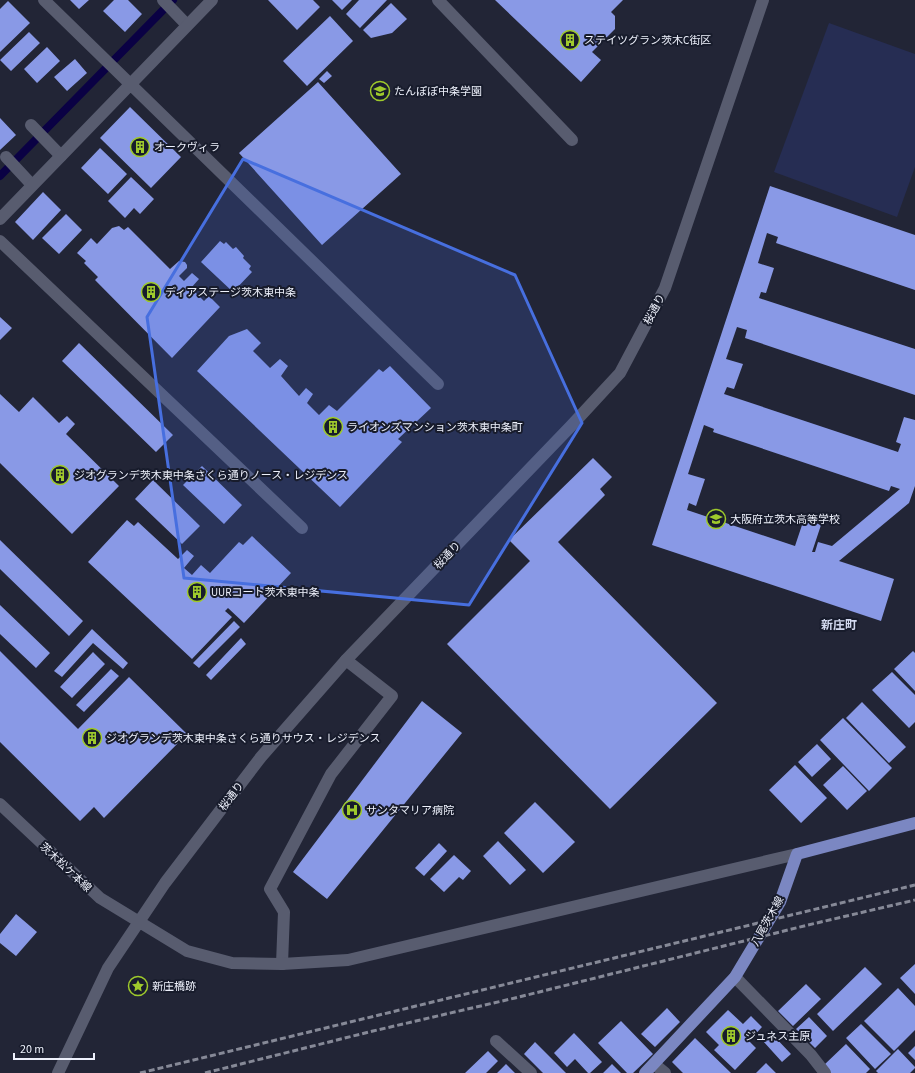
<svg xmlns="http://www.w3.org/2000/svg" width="915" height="1073" font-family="'Source Sans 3','Noto Sans JP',sans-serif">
  <rect width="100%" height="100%" fill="#222536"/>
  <path fill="#262d53" d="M829,23l86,31v113l-18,50 -123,-45z"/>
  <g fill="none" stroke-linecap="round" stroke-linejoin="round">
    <path stroke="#0a0144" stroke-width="8" d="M0,176l173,-176"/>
  </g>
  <path fill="#8999e6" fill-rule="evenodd" d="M70,0h19l-10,9z
    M114,0h14l14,14 -17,18 -22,-21z
    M268,0h45l7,7 -23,23z
    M332,0h20l-10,10z
    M359,0h28l-27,28 -14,-14z
    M495,0h128l-12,12 4,4v13l-23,23 9,8 -20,22z
    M8,1l22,22 -30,29v-43z
    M391,3l16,16 -15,14 -21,5 -8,-8z
    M330,16l23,25 -46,45 -24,-25z
    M29,32l11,11 -29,28 -11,-11z
    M47,47l13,14 -23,22 -13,-14z
    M75,59l12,14 -20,18 -13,-14z
    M327,71l5,5 -8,7 -5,-4z
    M318,82l83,92 -79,71 -83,-92z
    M130,107l51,50 -30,31 -51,-50z
    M0,118l16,17 -16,15z
    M100,148l27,26 -19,20 -27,-26z
    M131,177l23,22 -14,15 -6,-6 -9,10 -17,-17z
    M770,186l145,49v55l-139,-47 2,-6 -11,-4 -9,30 16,5 -8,25 -5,-1 -2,6 156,51v46l-170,-57 2,-8 -10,-3 -11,32 17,5 -9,25 -7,-2 -3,7 174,58 3,-8 -5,-2 8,-25 11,3v66l-6,17 -70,58 55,18 -13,42 -229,-76zM704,425l10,4 -1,3 176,59 2,-5 9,3 -68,57 -14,-4 -3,10h-3l9,-27 -17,-6 -9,27 -108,-36 2,-7 7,3 9,-27 -17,-5z
    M43,192l18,18 -28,30 -18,-18z
    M66,214l16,16 -23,24 -17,-16z
    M119,226l5,4 4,-3 42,42 9,-8 6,1 2,3v3l-8,8 5,5 8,-8 7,6 -8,9 13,13 5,-5 11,11 -48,51 -77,-78 3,-3 -14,-14 2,-2 -9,-8 14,-15 6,6 15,-16z
    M220,241l4,3 2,-2 7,7 3,-2 8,9 -1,2 8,8 -2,3 3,3 -19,20 -32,-30z
    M0,317l12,11 -12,12z
    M247,329l14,14 -8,8 17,17 10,-9 8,7 -7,10 18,20 7,-8 7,6 -6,9 12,12 10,-10 8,6 42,-42 4,3 7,-6 41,42 -33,31 4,3 -62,65 -143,-136 32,-35z
    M79,343l94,92 -17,17 -94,-91z
    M0,394l19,18 14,-15 26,26 8,-7 8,8 -9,10 53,52 -47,48 -72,-71z
    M593,458l19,19 -12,12 5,6 -47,47 159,161 -107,106 -163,-165 83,-83 -21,-21z
    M202,466l40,39 -18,19 -41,-39z
    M153,480l47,46 -18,18 -47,-45z
    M127,520l7,6 4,-4 40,37 9,-9 7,6 -10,12 8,7 9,-10 9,8 29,-31 4,3 9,-9 39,37 -47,50 -16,-15 -3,3 7,6 -40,42 -104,-97z
    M0,540l83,81 -14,15 -69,-67z
    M0,605l50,48 -14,15 -36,-34z
    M234,621l6,6 -41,41 -6,-5z
    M92,629l36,34 -5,6 -30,-26 -31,34 -8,-6z
    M241,638l5,6 -35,36 -5,-5z
    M0,651l78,78 51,-52 58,57 -83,84 -10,-11 -14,14 -80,-79z
    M913,651l2,2v38l-21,-22z
    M93,652l12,12 -33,34 -12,-11z
    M111,669l8,7 -35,36 -8,-7z
    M892,672l23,23v27l-6,6 -37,-38z
    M422,701l40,32 -135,166 -34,-27z
    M862,702l44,45 -17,16 -43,-45z
    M843,718l49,50 -23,23 -49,-51z
    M817,744l14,15 -19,18 -14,-15z
    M795,765l32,33 -26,25 -32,-33z
    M843,766l24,25 -20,19 -24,-25z
    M535,802l40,40 -32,31 -39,-40z
    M498,841l28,29 -16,15 -27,-29z
    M439,843l8,8 -23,25 -9,-8z
    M454,855l17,16 -8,9 -4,-3 -15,15 -14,-13z
    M16,914l21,18 -21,24 -16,-13v-9z
    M915,964v30l-15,-16z
    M865,967l17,17 -49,47 -16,-17z
    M806,984l15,15 -28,27 -15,-15z
    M898,988l17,18v24l-21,21 -30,-30z
    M667,1008l13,14 -25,25 -14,-13z
    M728,1010l15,14 8,-8 11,11 -13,14 7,7 -21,22 -21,-20 5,-5 -13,-13z
    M809,1017l18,19 -12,12 -19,-19z
    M621,1021l32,33 -20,19h-6l-29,-30z
    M861,1024l30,30 -16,15 -29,-31z
    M574,1033l28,29 -12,11h-2l-13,-14 -8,8 -13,-14z
    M771,1033l20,21 -9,8 -19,-21z
    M695,1038l36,35h-48l-11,-11z
    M535,1042l31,31h-23l-19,-19z
    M846,1044l24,25 -4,4h-35l-7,-8z
    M915,1046v14l-7,-7z
    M898,1049l17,18v1l-5,5h-32l-2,-2z
    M488,1051l10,10 -12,12h-21z
    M766,1063l10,10h-20z
    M506,1064l9,9h-18z
    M612,1064l9,9h-18z"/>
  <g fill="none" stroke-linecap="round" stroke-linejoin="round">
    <path stroke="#585c6f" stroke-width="12" d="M163,0l24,25
      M31,125l30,31
      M6,157l26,28
      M282,964l2,-52 -14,-23 61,-115 61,-78 -46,-36"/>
    <path stroke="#585c6f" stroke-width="12" d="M44,0l394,384
      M438,0l134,140
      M0,219l212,-219
      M0,241l302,287
      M735,977l76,78 14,18
      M496,1041l35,32
      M654,1064l11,9"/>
    <path stroke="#585c6f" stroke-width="12" d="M0,804l100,94 87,53 45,12 50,1 66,-4 449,-106
      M58,1073l50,-105 57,-85 96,-126 85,-97 225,-234 49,-53 45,-85 98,-288"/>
    <path stroke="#7b87c2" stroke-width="12" d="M645,1073l90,-96 45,-75 17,-48 118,-31"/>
    <path stroke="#868997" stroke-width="3" stroke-dasharray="6 3" stroke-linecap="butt" d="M140,1073l775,-188
      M205,1073l168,-42 142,-33 293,-73 107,-25"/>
  </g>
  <path fill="#476fdf" fill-opacity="0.2" stroke="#476fdf" stroke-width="3" stroke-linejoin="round" d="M243,159l272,116 67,148 -113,182 -285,-27 -37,-261z"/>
  <defs>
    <g id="building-ring" transform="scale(1)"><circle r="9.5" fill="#181c2c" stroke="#9fca2c" stroke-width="1.5"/><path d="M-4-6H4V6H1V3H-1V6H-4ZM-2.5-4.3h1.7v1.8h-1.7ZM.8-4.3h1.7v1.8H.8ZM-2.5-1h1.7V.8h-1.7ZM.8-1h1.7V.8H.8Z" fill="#9fca2c"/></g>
    <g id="school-ring" transform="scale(1)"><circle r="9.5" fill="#181c2c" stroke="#9fca2c" stroke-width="1.5"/><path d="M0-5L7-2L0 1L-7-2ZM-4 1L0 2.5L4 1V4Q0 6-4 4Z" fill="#9fca2c"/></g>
    <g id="hospital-ring" transform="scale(1)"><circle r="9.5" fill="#181c2c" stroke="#9fca2c" stroke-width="1.5"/><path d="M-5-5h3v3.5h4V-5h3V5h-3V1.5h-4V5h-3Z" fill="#9fca2c"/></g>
    <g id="sight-ring" transform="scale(1)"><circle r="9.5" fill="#181c2c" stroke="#9fca2c" stroke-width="1.5"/><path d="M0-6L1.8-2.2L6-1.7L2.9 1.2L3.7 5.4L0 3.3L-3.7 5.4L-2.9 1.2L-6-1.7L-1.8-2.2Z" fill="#9fca2c"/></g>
  </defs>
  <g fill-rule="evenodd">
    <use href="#building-ring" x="570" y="40"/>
    <use href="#school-ring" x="380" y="91"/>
    <use href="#building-ring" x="140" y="147"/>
    <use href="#building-ring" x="151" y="292"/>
    <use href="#building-ring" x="333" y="427"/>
    <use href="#building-ring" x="60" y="475"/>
    <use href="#school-ring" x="716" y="519"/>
    <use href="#building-ring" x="197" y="592"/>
    <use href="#building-ring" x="92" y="738"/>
    <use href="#hospital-ring" x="352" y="810"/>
    <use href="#sight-ring" x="138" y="986"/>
    <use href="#building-ring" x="731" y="1036"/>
  </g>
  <g text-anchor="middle" stroke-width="4" stroke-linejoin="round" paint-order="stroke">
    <g font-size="11" fill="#eef1fc" stroke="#181c2c" text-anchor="start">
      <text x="584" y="44">ステイツグラン茨木C街区</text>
      <text x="394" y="95">たんぽぽ中条学園</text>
      <text x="154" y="151">オークヴィラ</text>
      <text x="165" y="296">ディアステージ茨木東中条</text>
      <text x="347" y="431">ライオンズマンション茨木東中条町</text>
      <text x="74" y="479">ジオグランデ茨木東中条さくら通りノース・レジデンス</text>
      <text x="730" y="523">大阪府立茨木高等学校</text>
      <text x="211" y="596">UURコート茨木東中条</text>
      <text x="106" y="742">ジオグランデ茨木東中条さくら通りサウス・レジデンス</text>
      <text x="366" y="814">サンタマリア病院</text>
      <text x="152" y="990">新庄橋跡</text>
      <text x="745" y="1040">ジュネス主原</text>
    </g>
    <g font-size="11" fill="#eef1fc" stroke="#181c2c">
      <text transform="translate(654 309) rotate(-62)" y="4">桜通り</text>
      <text transform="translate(447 555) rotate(-46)" y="4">桜通り</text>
      <text transform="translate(231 796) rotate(-53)" y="4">桜通り</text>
      <text transform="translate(66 867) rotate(43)" y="4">茨木松ケ本線</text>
      <text transform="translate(767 921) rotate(-61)" y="4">八尾茨木線</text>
    </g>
    <g font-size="12" font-weight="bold" fill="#d3d9ef" stroke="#181c2c">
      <text x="839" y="629">新庄町</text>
    </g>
  </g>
  <path d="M14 1053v6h80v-6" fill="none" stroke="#eef1fc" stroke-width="2"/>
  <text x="20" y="1053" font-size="12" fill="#eef1fc" stroke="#181c2c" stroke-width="3" paint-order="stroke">20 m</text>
</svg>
